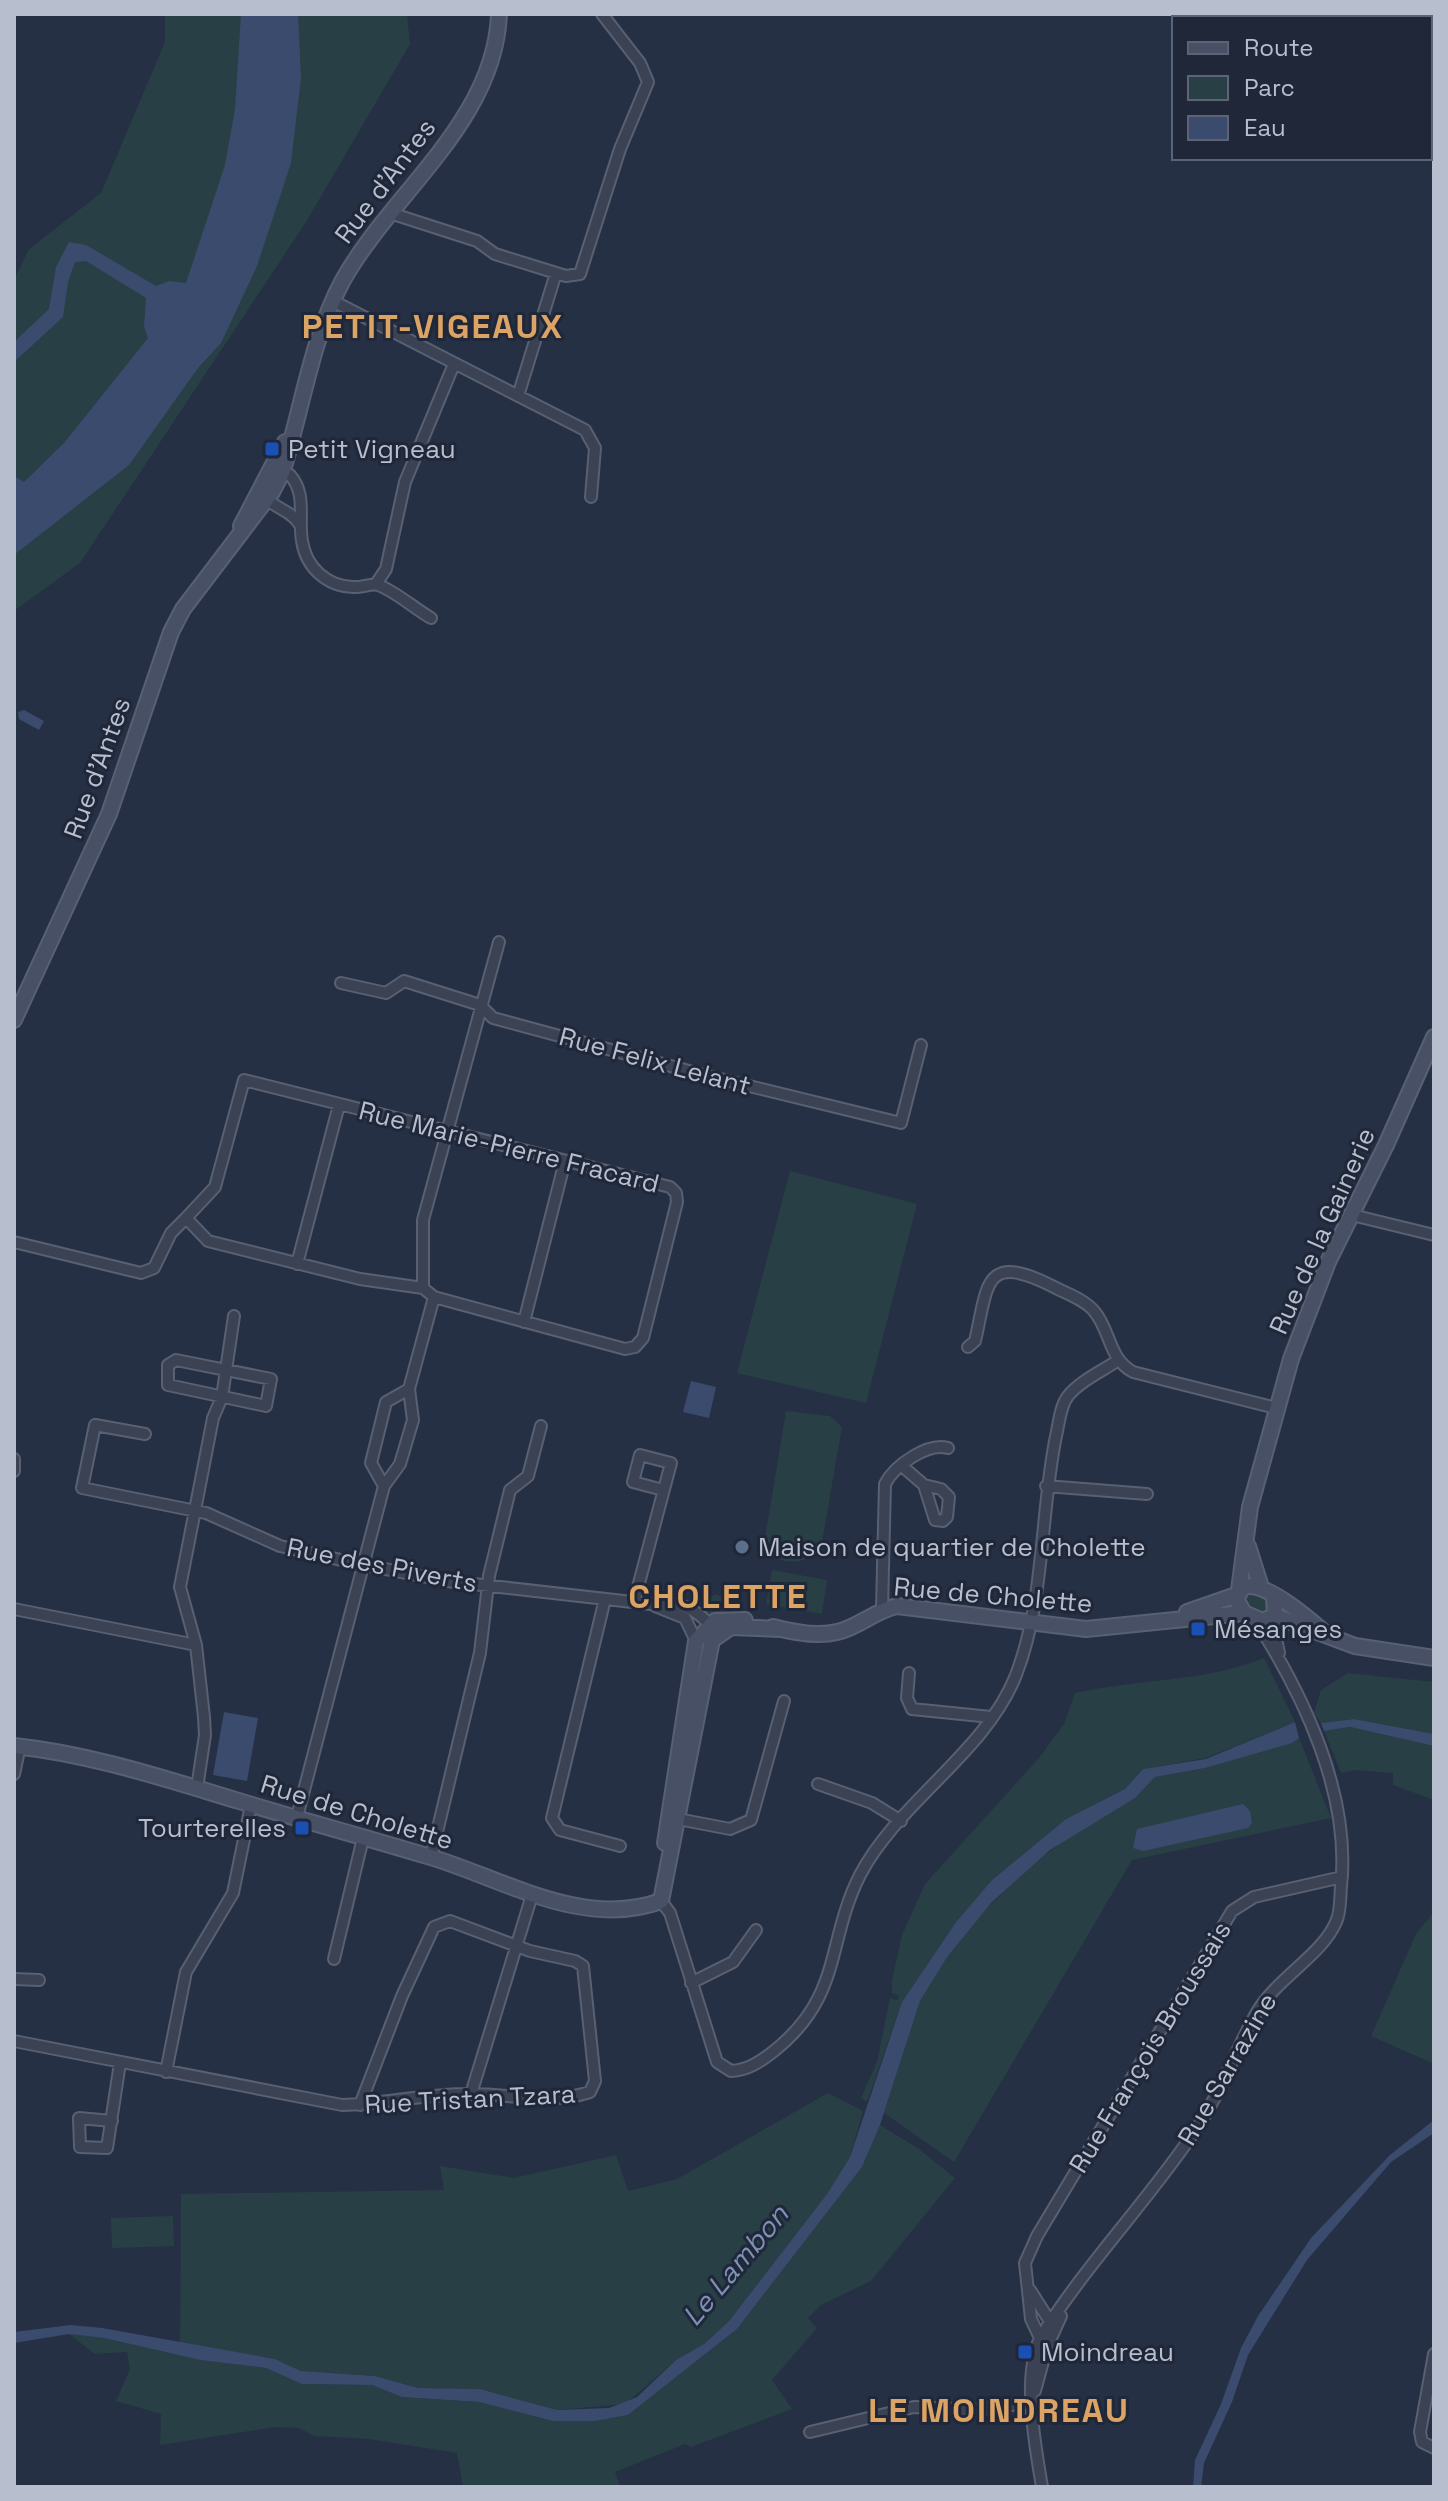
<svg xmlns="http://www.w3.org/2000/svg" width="1448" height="2501" font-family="'Space Grotesk',sans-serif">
  <rect width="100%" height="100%" fill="#253044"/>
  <path fill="#283f45" d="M165,14h242l3,30 -104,178 -226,341 -66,48v-331l15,-31 72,-56 64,-151z
    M790,1171l127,33 -51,199 -129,-30z
    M786,1411l44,5 12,11 -21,121c-13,15 -31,17 -49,9l-8,-13z
    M772,1570l55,10 -5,34 -56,-10z
    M716,1594l13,7v9l-13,5 -11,-2 -3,-12z
    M1248,1594l21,6 -3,13 -16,-4 -6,-10z
    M1264,1658l31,64 -89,36 -63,11 -18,20 -59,30 -74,61 -36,42 -54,80 -35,100 -6,-4 16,-36 13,-64 7,2 2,-4 -7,-3v-13l10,-45 23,-51 114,-126 25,-34 11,-31c62,-14 130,-11 189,-35z
    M1348,1673l86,9v52l-80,-15 -33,4 -7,-10 7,-23z
    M1350,1727l84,19v54l-41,-15v-12l-37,-3 -15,3 -17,-42z
    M1299,1738l32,80 -199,42 -178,302 -70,-49 36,-112 26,-44 30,-38 53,-52 49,-37 57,-32 20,-21 50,-9z
    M1434,1912v152l-63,-28 45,-102z
    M828,2093l35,18 -13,46 -23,37 -98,127 -25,23 -28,16 -51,44 -68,6 -77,-21 -62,-1 -43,-12 -74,-5 -26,-12 -95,-15 1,-150 263,-4 -4,-24 74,12 102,-23 12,36 49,-12z
    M880,2125l39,24 36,29 -84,103 -50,24 -13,13 9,10 -45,52 20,29 -101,38 -6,-3 -70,28 5,15h-157l-6,-34 -88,-14 -54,-3 -16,-8 -23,-1 -116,18 1,-31 -45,-13 14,-32 -3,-17 -32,2 -26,-20 35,4 96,22 66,8 36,16 70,1 30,12 77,5 74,19h42l33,-6 109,-86 125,-162z
    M173,2216l1,30 -62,2 -1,-30z"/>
  <path fill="#3a4b6d" d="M241,14h57l3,64 -10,85 -34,103 -36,77 -23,25 -69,97 -115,90v-79l10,6 40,-39 84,-105 -4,-11 2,-29 -60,-37 -11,1 -7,20 -5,35 -49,45v-20l35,-33 7,-42 13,-25 17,3 70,41 13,-5 17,2 39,-118 10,-56z
    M24,710l20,11 -5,9 -20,-11 -1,-7z
    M691,1381l25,6 -7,31 -26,-6z
    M224,1712l34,6 -11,63 -34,-6z
    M1354,1719l80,15v12l-84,-19 -26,4 -3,-8z
    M1295,1722l4,16 -7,5 -87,25 -50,9 -20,21 -85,52 -58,52 -45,55 -27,44 -40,124 -18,42 -125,162 -109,86 -33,6h-42l-74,-19 -77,-5 -30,-12 -70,-1 -36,-16 -66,-8 -96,-22 -35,-4 -55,9v-11l57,-7 31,3 173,31 26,12 74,5 43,12 62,1 77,21 52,-2 28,-11 39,-37 28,-16 25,-23 98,-127 23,-37 52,-155 54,-80 36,-42 74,-61 59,-30 18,-20 63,-10z
    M1243,1804l7,7 2,12 -4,5 -105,23 -10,-3 4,-19z
    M1434,2120v13l-43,29 -84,98 -59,95 -16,47 -28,61 -3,24h-8l2,-27 26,-56 20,-56 17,-32 53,-78 79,-83z"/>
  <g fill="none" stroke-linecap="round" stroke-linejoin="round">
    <g stroke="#586071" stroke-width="14">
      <path id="street" d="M390,213l87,28 18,13 71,22 14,-2 40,-125 28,-67 -8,-19 -38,-49
        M333,301l252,129 10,18 -4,49
        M518,396l38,-123
        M278,473l12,2c17,19 8,43 12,66 4,26 24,45 51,46 8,1 18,-4 25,-2 17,6 37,24 53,33
        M264,494c8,15 27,15 36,31
        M376,584l10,-15 19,-87 49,-118
        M341,983l45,10 18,-12 76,24 13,13 207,56 201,49 20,-78
        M1352,1215l82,20
        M14,1242l127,31 13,-5 17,-35 15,-15 22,23 152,38 63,9 11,9 191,52 10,-2 8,-9 34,-136 -1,-9 -6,-6 -426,-107 -29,107 -29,31
        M297,1264l42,-159
        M423,1288v-68l76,-278
        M524,1322l41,-161
        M968,1347l7,-6c13,-55 8,-90 77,-55 13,7 32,13 42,25 17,20 14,47 39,61l143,36
        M176,1360l95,19 -5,27 -98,-21v-20z
        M145,1434l-50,-9 -13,63 124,25 74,33 74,17 93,18 203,23c25,-2 41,0 59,20
        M14,1459v12
        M902,1466l22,19 11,35 8,1 4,-4 2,-20 -8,-8 -17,-4
        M384,1486l-13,-23 15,-61 23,-13
        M1046,1486l101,8
        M605,1599l-53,219 8,12 60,16
        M634,1602l37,-139 -31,-8 -7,27 30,8
        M655,1606l30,12 11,23
        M14,1609l182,36
        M882,1609l3,-125c10,-19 43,-42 63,-36
        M1272,1618l7,35
        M909,1673l-2,25 5,11 79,8
        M14,1774l6,-28
        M818,1784l54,19 29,18
        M197,1788l8,-53 -1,-18 -8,-72 -16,-58 33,-169 9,-21 12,-81
        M297,1817l87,-331 16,-22 13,-44 -4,-31 25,-92
        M678,1819l52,10 21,-9 33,-119
        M431,1857l49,-204 9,-77 21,-86 18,-14 13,-50
        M661,1901l9,12 47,149 14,9c17,-1 29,-9 43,-20 69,-55 52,-109 86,-176 38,-73 126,-123 156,-200 29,-75 24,-161 40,-239 3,-12 4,-30 12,-40 12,-15 34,-25 49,-35
        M334,1959l29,-121
        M14,1979l25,1
        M691,1983l42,-21 23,-32
        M14,2041l328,64c43,-1 87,-12 130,-11 40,0 79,11 118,-2l5,-11 -12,-115 -8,-5 -45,-10 -80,-30 -16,6 -32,69 -42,109
        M166,2072l20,-100 47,-79 18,-88
        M471,2094l61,-199
        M112,2121l-33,-3 1,29 27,1 13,-85
        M1030,2290l21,33
        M1043,2336l-3,2 -9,-19 -6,-56 12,-27 195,-325 22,-14 88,-20
        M1434,2354l-14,78 2,10 12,6
        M1035,2391l12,-44 14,-31
        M810,2432l104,-25 61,3 58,-8
        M1042,2487c-7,-43 -20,-109 -2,-149 47,-75 110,-139 159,-213 23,-35 37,-76 58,-113 20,-34 65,-57 79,-90 5,-10 4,-25 5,-36 10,-91 -37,-190 -85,-265"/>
    </g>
    <g stroke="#586071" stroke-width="18">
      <path id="secondary" d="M241,526l44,-84
        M14,1020l95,-206 62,-182 12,-23 89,-117 10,-19c20,-63 29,-134 61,-193 49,-87 152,-159 156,-266
        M1248,1546l13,41
        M1239,1590l11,-83 41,-148 37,-97 58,-117 48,-108
        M1274,1597l1,19 -13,5 -18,-8 -8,-14 7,-12c21,-7 65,31 82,46
        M1187,1612l49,-17
        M1275,1616l80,30 79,12
        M773,1627c19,5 45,10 64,5 22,-5 37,-21 60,-26l189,23 158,-16
        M14,1746c77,8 152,33 225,55 62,19 125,36 188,55 73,21 155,74 234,45l51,-261 19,-13 49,2
        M665,1843l31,-202 19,-20 30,-1"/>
    </g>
    <use href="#street" stroke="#3a4253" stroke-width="10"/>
    <use href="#secondary" stroke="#485066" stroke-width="14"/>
  </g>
  <g fill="#1a4fb4" stroke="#1f2739" stroke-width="3">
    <rect x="264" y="441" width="16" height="16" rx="4"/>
    <rect x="1190" y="1621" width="16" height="16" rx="4"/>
    <rect x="294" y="1820" width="16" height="16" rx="4"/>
    <rect x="1017" y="2344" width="16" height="16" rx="4"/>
  </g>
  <circle fill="#5c6f8a" stroke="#1f2739" stroke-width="3" cx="742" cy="1547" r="8"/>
  <g text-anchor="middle" stroke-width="6" stroke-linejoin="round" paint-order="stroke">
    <g font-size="26" fill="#b7becd" stroke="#1f2739">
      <text transform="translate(385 181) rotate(-53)" y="9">Rue d'Antes</text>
      <text transform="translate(97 768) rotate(-70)" y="9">Rue d'Antes</text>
      <text transform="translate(655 1061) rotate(15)" y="9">Rue Felix Lelant</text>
      <text transform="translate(509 1147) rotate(14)" y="9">Rue Marie-Pierre Fracard</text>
      <text transform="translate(1322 1231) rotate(-66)" y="9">Rue de la Gainerie</text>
      <text transform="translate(382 1565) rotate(11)" y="9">Rue des Piverts</text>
      <text transform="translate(993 1595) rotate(5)" y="9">Rue de Cholette</text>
      <text transform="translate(357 1812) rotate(17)" y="9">Rue de Cholette</text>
      <text transform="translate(1150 2047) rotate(-59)" y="9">Rue François Broussais</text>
      <text transform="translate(1227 2069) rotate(-60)" y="9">Rue Sarrazine</text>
      <text transform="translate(470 2099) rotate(-3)" y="9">Rue Tristan Tzara</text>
    </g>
    <g font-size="26" fill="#b7becd" stroke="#1f2739" text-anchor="start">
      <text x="288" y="458">Petit Vigneau</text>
      <text x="758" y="1556">Maison de quartier de Cholette</text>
      <text x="1214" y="1638">Mésanges</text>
      <text x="286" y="1837" text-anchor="end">Tourterelles</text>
      <text x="1041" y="2361">Moindreau</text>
    </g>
    <g font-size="28" font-style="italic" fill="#7d90b5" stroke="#1f2739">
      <text transform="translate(735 2265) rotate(-50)" y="10">Le Lambon</text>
    </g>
    <g font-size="34" font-weight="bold" letter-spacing="2" fill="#dba364" stroke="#1f2739">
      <text x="433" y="338">PETIT-VIGEAUX</text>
      <text x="718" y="1608">CHOLETTE</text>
      <text x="999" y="2422">LE MOINDREAU</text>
    </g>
  </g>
  <rect width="1448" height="2501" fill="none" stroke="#b7becd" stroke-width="32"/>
  <rect x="1172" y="16" width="260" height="144" fill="#1f2739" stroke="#5c6374" stroke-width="2"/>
  <rect x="1188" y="42" width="40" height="12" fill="#485066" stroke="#5c6374" stroke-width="2"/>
  <text x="1244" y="56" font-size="24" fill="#b7becd">Route</text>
  <rect x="1188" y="76" width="40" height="24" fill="#283f45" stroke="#5c6374" stroke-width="2"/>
  <text x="1244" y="96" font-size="24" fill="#b7becd">Parc</text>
  <rect x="1188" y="116" width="40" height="24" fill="#3a4b6d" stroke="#5c6374" stroke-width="2"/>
  <text x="1244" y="136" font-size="24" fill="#b7becd">Eau</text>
</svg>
